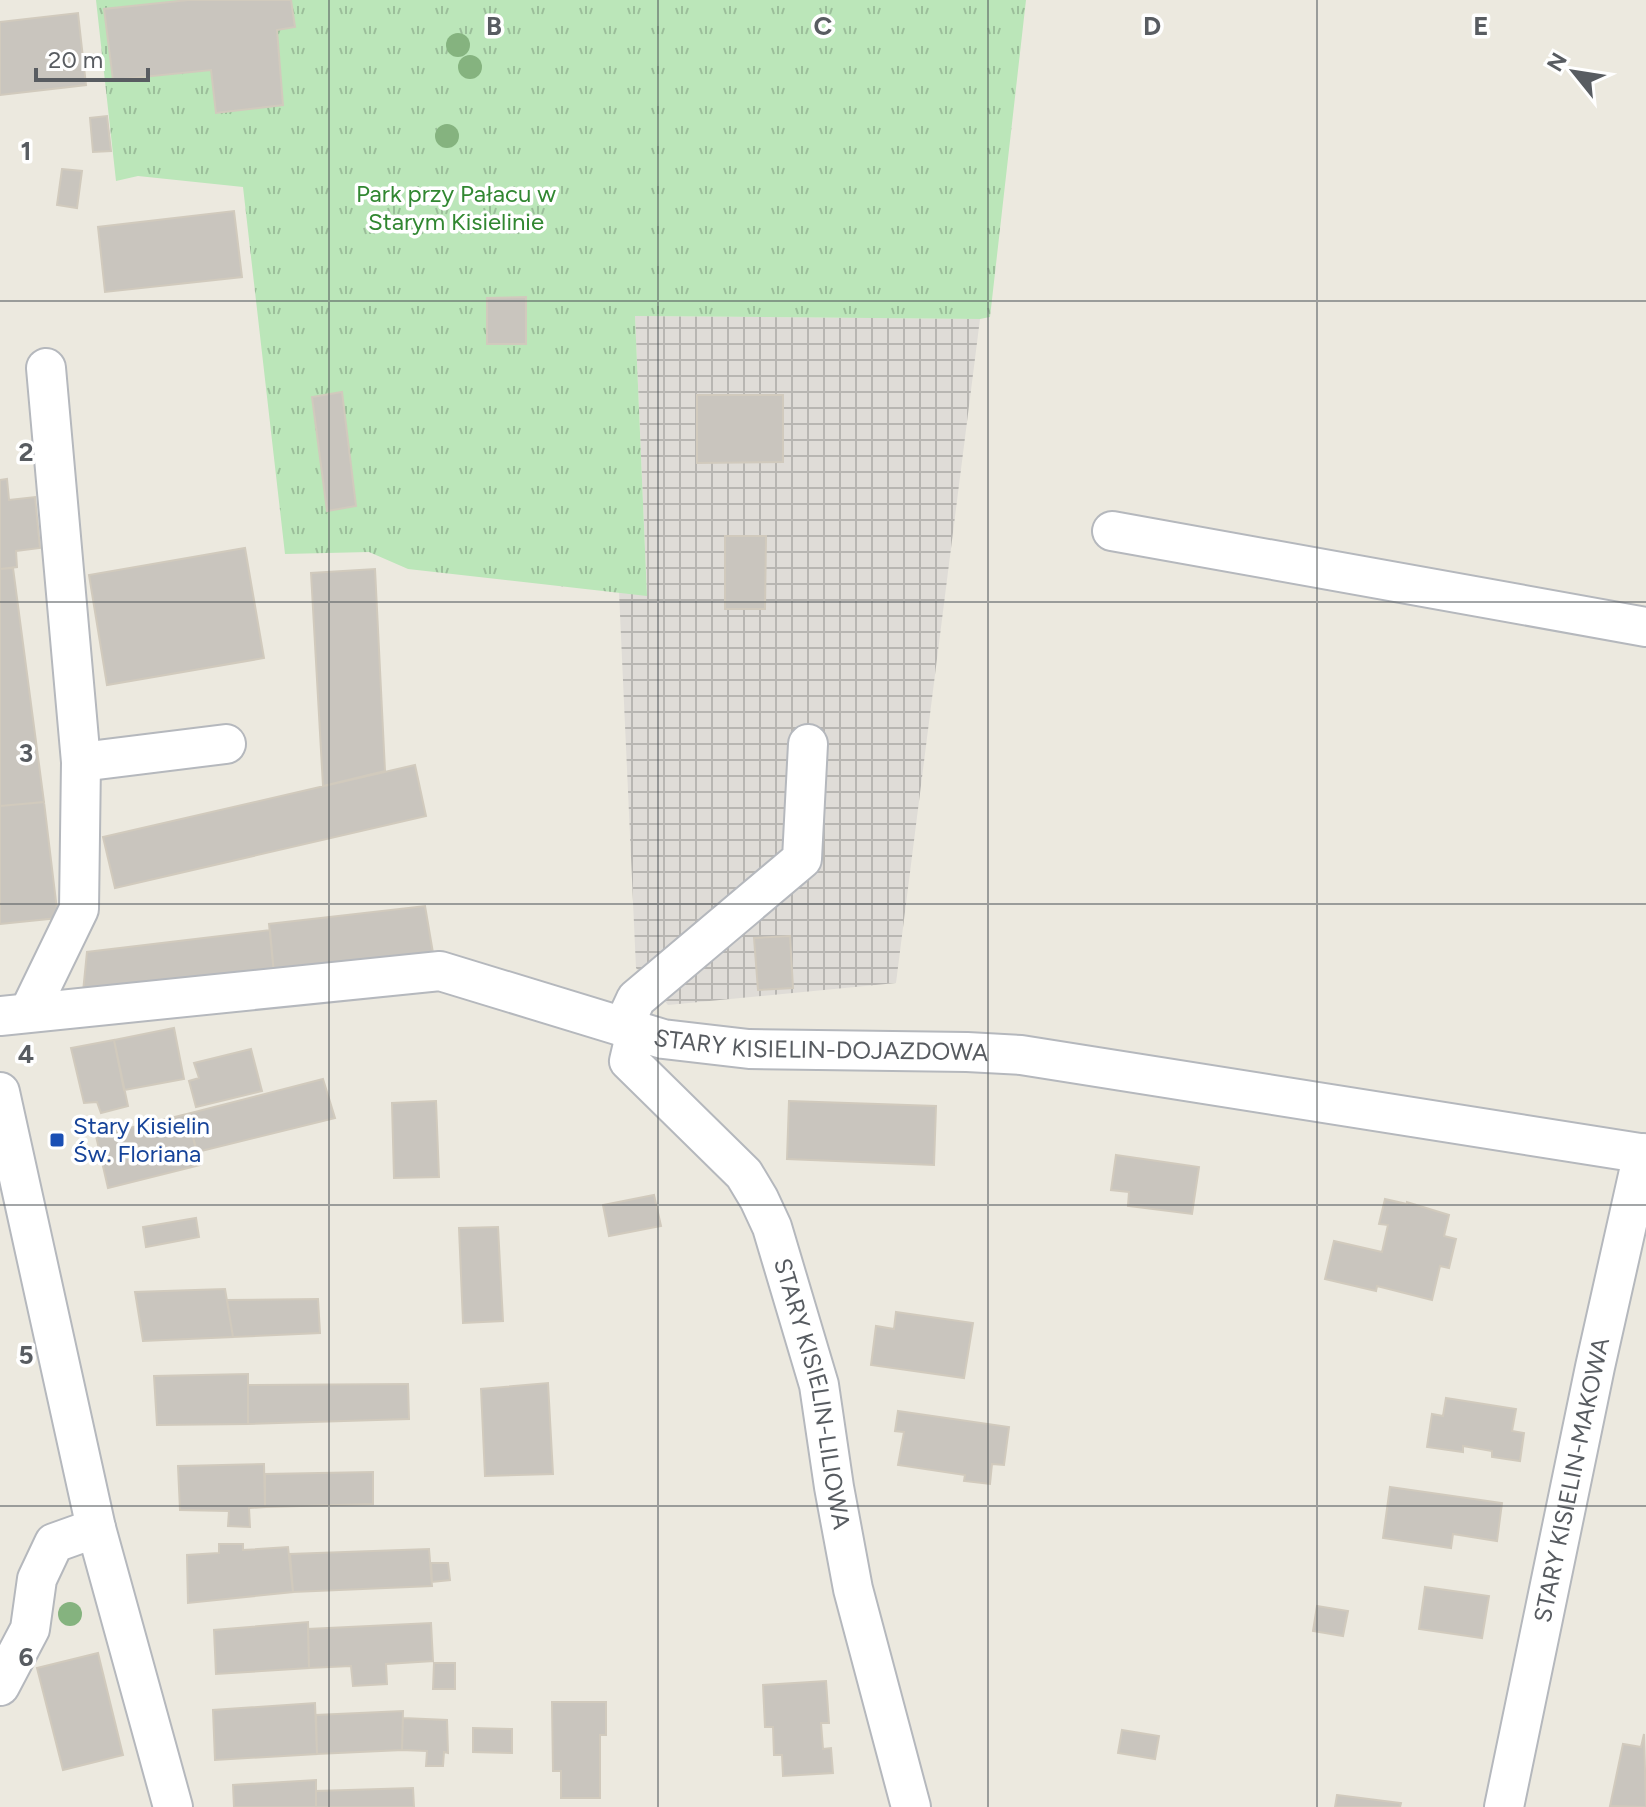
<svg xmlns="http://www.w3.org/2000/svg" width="1646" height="1807" font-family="Figtree,sans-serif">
  <defs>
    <pattern id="industrial-grid" width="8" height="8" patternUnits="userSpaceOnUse" patternTransform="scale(2)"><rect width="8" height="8" fill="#dfdcd7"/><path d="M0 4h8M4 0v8" fill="none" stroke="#b8b6b2"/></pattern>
    <pattern id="park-tufts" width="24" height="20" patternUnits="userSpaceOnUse" patternTransform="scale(2)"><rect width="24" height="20" fill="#bbe6b9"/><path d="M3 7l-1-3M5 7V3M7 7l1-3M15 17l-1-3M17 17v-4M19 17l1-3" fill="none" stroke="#9bbe9a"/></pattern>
  </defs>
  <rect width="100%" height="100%" fill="#ece9df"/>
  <path fill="url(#industrial-grid)" d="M635,316l345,3 -84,664 -228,22 -32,-37 -17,-376 28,3z"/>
  <path fill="url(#park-tufts)" d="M96,0h930l-36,317 -10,2 -345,-3 12,280 -239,-27 -39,-17 -84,2 -42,-367 -105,-11 -22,5z"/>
  <path fill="#c9c5be" stroke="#d1cabd" stroke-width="2" d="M188,0h103l4,27 -18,3 6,75 -67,8 -5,-43 -98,10 -9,-71z
    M78,13l8,72 -86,10v-73z
    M107,116l4,35 -18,1 -3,-34z
    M62,169l20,2 -5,37 -20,-3z
    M234,211l8,66 -137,15 -7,-65z
    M526,297v47h-39v-46z
    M342,392l14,114 -29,5 -15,-114z
    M697,395h86v67l-86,1z
    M7,479l2,21 26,-3 5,51 -24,3 1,16 -17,2v-89z
    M725,536h41l-1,73h-40z
    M245,548l19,110 -157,27 -18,-110z
    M13,568l31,234 -44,4v-237z
    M375,569l10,202 -62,15 -12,-213z
    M415,765l11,51 -311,72 -12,-51z
    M44,802l14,116 -58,6v-118z
    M425,906l8,47 -159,21 -5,-50z
    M270,930l4,44 -191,18 4,-40z
    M790,936l3,52 -35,2 -4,-52z
    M174,1028l10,51 -60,11 -10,-50z
    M114,1040l14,66 -27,7 -4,-11 -13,1 -13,-55z
    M251,1049l11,42 -66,16 -7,-26 10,-3 -5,-15z
    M323,1079l12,39 -138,34 -10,-38z
    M436,1101l3,76 -45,1 -2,-75z
    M789,1101l147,5 -2,59 -147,-6z
    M187,1114l13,51 -92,23 -12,-52z
    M1116,1155l83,12 -7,47 -64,-8 1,-14 -18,-2z
    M654,1195l7,31 -52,10 -6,-31z
    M1385,1199l22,5v-2l42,13 -5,21 12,3 -7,29 -9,-2 -8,34 -55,-14 -1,5 -51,-12 9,-38 48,11 6,-27 -9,-1z
    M196,1218l3,19 -53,10 -3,-20z
    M498,1227l5,94 -40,2 -4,-95z
    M225,1289l8,48 -90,4 -8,-49z
    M318,1299l2,34 -87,4 -6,-37z
    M896,1312l77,11 -9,55 -93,-13 5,-39 18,3z
    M248,1374v50l-91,1 -3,-49z
    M548,1383l5,91 -68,2 -4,-87z
    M408,1384l1,35 -161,5v-39z
    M1446,1398l70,11 -4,22 12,2 -4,28 -28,-4v-6l-29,-5v6l-36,-5 5,-33 11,2z
    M898,1411l111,16 -5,38 -12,-1 -2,20 -26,-3 1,-6 -67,-10 6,-33 -9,-1z
    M264,1464l1,43 -16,1 1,19 -22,-1 1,-15 -49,-1 -2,-44z
    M373,1472v32l-108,3v-33z
    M1390,1487l112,16 -5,38 -44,-7 -2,14 -68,-10z
    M219,1544h24v6l45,-3 5,45 -105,11 -1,-48 32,-2z
    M429,1549l3,37 -139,6 -3,-38z
    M431,1563h17l2,17 -18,2z
    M1425,1587l64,9 -7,42 -63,-9z
    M1317,1606l31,5 -5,25 -30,-5z
    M308,1622l1,46 -93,6 -2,-44z
    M431,1623l2,38 -47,3 1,20 -34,2 -2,-20 -42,2 -1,-39z
    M98,1653l25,102 -60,15 -26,-102z
    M434,1663h21v26h-22z
    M826,1681l3,42h-8l2,26 8,-1 2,25 -50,3 -1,-21h-8l-1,-28h-8l-2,-42z
    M552,1702h54v33h-6v63h-39v-27h-8z
    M315,1703l2,51 -102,6 -2,-50z
    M403,1711l-1,39 -85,4 -1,-39z
    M403,1718l44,2 1,33 -4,-1 -1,14h-17l1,-15 -25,-1z
    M473,1728l39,1v24l-39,-1z
    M1122,1730l37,6 -4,23 -37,-6z
    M1644,1734l2,73 -36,-1 13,-62 18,3z
    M316,1780v27h-82l-1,-22z
    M413,1788l1,19h-98v-16z
    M1337,1795l64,8 -1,4h-65z"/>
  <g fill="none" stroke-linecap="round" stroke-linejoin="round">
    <g stroke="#b5b8bd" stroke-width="42">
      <g id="minor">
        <path d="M1112,531l534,96"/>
        <path d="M81,762l145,-18"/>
        <path d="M29,1012l50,-103 2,-147 -35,-394"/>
        <path id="s1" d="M0,1016l440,-45 223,68 86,10 218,3 54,3 625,99"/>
        <path d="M623,1027l13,-28 166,-140 6,-115"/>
        <path id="s2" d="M636,1031l-7,30 115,113 15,25 13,28 47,158 15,102 19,102 58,218"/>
        <path d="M0,1092l96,436 77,279"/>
        <path d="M0,1686l30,-57 7,-50 17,-36 42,-15"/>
        <path id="s3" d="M1504,1807l91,-440 48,-214"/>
      </g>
    </g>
    <use href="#minor" stroke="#fff" stroke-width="38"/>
  </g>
  <g fill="#85b37f">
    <circle cx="458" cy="45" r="12"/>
    <circle cx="470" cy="67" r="12"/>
    <circle cx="447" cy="136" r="12"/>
    <circle cx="70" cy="1614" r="12"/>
  </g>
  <path fill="none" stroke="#585c61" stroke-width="2" stroke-opacity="0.55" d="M329,0v1807M658,0v1807M988,0v1807M1317,0v1807M0,301h1646M0,602h1646M0,904h1646M0,1205h1646M0,1506h1646"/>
  <rect fill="#1a4fb4" stroke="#fff" stroke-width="3" x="49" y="1132" width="16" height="16" rx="4"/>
  <g text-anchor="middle" stroke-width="7" stroke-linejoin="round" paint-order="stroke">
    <g font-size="24" fill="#318731" stroke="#fff">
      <text x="456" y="202">Park przy Pałacu w<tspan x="456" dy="28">Starym Kisielinie</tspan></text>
    </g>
    <g font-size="24" fill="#585c61" stroke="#fff">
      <text dy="8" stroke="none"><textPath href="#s1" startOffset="834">STARY KISIELIN-DOJAZDOWA</textPath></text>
      <text dy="8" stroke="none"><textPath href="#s2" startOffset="424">STARY KISIELIN-LILIOWA</textPath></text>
      <text dy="8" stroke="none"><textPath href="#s3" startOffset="334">STARY KISIELIN-MAKOWA</textPath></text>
    </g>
    <g font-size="24" fill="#164399" stroke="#fff" text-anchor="start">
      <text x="73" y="1134">Stary Kisielin<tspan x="73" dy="28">Św. Floriana</tspan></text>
    </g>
  </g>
  <g font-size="26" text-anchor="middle" font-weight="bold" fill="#585c61" stroke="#fff" stroke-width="7" stroke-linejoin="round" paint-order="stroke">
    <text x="494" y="35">B</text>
    <text x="823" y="35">C</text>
    <text x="1152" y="35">D</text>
    <text x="1481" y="35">E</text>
    <text x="26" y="160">1</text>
    <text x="26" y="461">2</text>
    <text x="26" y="762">3</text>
    <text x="26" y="1063">4</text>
    <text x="26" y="1364">5</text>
    <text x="26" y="1666">6</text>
  </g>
  <g transform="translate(1574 72) rotate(300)" stroke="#ffffff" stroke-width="6" paint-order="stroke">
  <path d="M0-6L14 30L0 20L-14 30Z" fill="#585c61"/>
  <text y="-12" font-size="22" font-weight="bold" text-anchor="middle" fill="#585c61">N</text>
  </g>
  <path d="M36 68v12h112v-12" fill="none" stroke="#585c61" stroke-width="4"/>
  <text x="48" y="68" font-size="24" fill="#585c61" stroke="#ffffff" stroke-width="6" paint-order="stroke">20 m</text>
</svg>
